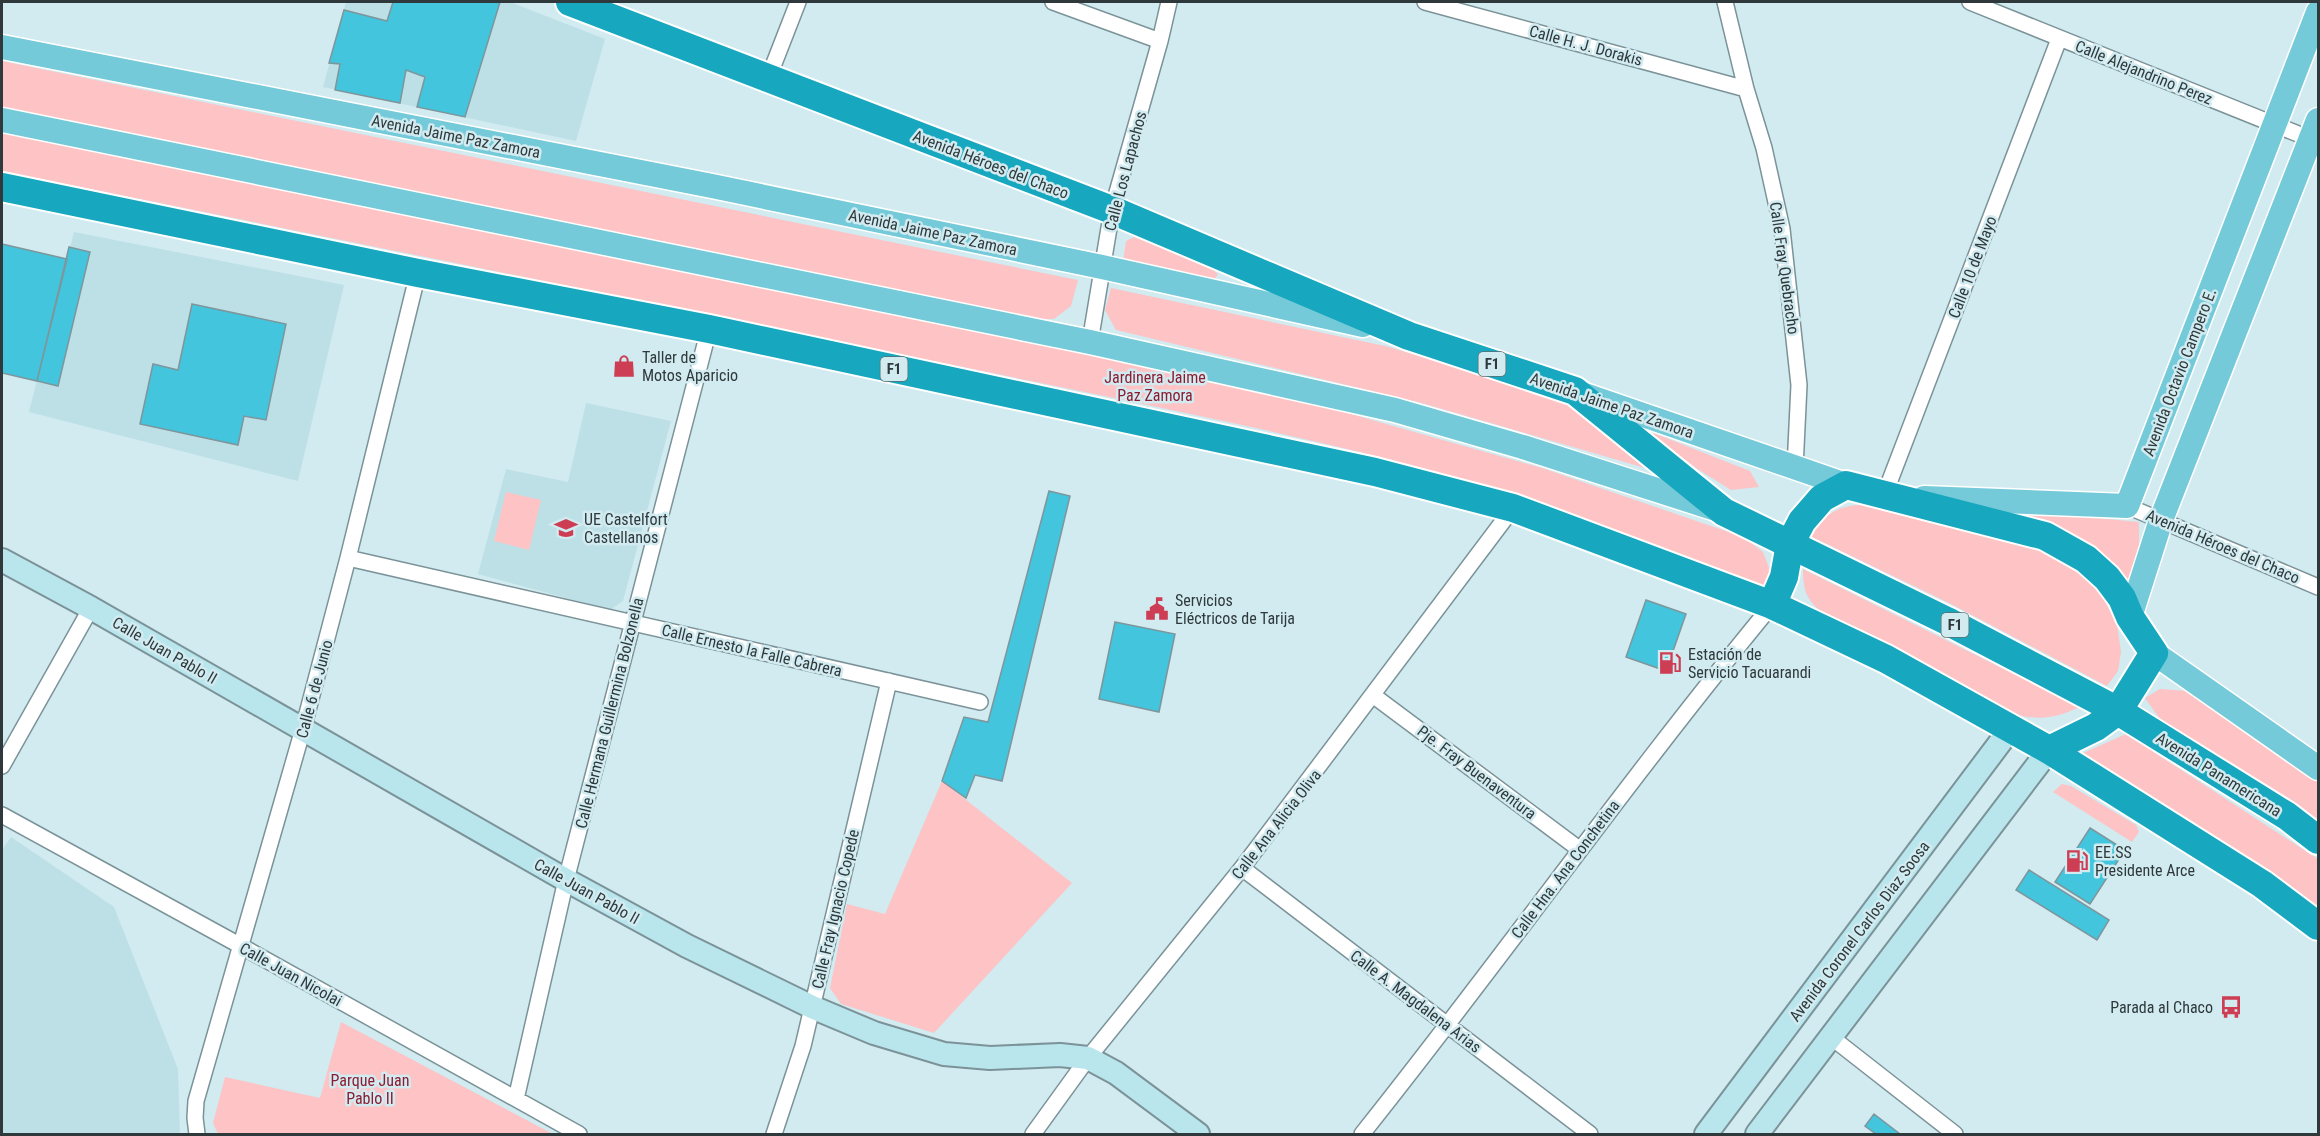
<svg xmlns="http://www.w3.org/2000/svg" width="2320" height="1136" font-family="'Roboto Condensed',sans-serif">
  <rect width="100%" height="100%" fill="#d1ebf0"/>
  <path fill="#bde0e7" d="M346,2h164l95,37 -29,102 -253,-54z
    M74,232l270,53 -46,196 -269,-69z
    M586,403l85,18 -48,180 -13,9 -132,-36 28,-105 62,13z
    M11,837l103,70 64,162 2,65h-178v-185l1,-3 -1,-2v-94z"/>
  <path fill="#fdc3c5" d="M2,61l1076,219 -7,26 -17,13h-21l-1031,-212z
    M2,130l1160,236 171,43 209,59 201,69 20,15 8,21 -8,16c-124,-50 -249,-99 -379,-131 -165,-41 -332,-72 -499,-107 -294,-61 -589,-120 -883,-180z
    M1134,237l75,30 9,7 -6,9 -89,-20 3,-22z
    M1111,288l274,58 177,51 97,75 -241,-70 -302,-72 -11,-20z
    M1646,430l104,41 9,16 -28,3 -35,-22z
    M506,492l35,8 -12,50 -35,-9z
    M1875,504l171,45 37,22 19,25 15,28 4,28 -3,19 -11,15 -156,-82 -141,-68c20,-28 31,-31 65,-32z
    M1990,508l149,14v24l-12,40z
    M1803,569l277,138c-28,13 -43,13 -72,6l-182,-97c-19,-16 -23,-23 -23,-47z
    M2160,689l28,2 130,88v46l-158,-106 -15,-21z
    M2126,734l192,125v49l-71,-50 -166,-104z
    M942,781l130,102 -138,150 -93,-29 -11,-16 17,-84 38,10z
    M2062,784l9,2 65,39 3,7 -7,10 -79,-50z
    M341,1022l212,112h-335l-5,-11 12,-46 95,21z"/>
  <path fill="#42c5dd" stroke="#7e969b" stroke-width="1.5" d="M393,2h107l-35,115 -48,-10 8,-30 -19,-7 -6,33 -65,-13 5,-26 -11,-1 15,-53 43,11z
    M2,244l65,15 -30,122 -35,-8z
    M69,247l21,5 -32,134 -21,-5z
    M192,304l94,20 -20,96 -22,-4 -6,29 -98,-21 13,-60 25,6z
    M1049,491l21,5 -68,285 -27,-6 -9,23 -24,-17 22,-64 24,5z
    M1646,600l40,14 -20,57 -40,-14z
    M1115,622l60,12 -16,78 -60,-13z
    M2090,828l35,22 -35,54 -35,-22z
    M2029,870l80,50 -12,20 -81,-50z
    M1874,1114l26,20h-24l-11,-8z"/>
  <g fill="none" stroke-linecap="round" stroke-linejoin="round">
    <g stroke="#7b9398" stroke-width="18">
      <path id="street" d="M1053,2l107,39
        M1425,2l321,87
        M1725,2l21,87 18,59 18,81 17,156 -4,83
        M1970,2l348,140
        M768,79l30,-77
        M1090,342l22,-132 48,-169 9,-39
        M1884,496l175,-457
        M2127,506l191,81
        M348,558l632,144
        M1374,696l205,153
        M2,766l89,-158
        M2,815l239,131 338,188
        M1242,868l348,266
        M1831,1037l124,97
        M516,1099l50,-219 143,-551
        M197,1134l-2,-16 1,-17 107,-372 45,-171 70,-285
        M774,1134l29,-88 86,-365
        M1033,1134l55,-76 154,-190 271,-360
        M1362,1134c139,-174 268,-357 410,-529"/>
    </g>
    <g stroke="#7b9398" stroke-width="26">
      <path id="secondary" d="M2,560l89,48 475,272 121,66 125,61 62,26 70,21 46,4 70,-3 28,3 28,15 82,61
        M1706,1134l305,-406
        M1757,1134l292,-384"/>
    </g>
    <g stroke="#fff" stroke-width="27">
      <path id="primary" d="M2,47l710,139 390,81 261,58
        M2,120l1088,222 305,68 128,37 193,62
        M1585,395l261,90
        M1924,498l203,8 191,-494
        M2130,617l31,-97 157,-400
        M2154,653l164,115"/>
    </g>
    <g stroke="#fff" stroke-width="32">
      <path id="highway" d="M570,2l542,208 297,126 166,55 149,121 223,109 171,90 169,105 31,24
        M2,187l416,86 291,56 666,143 138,36 259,97 114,54 163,91 213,134 56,42
        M1772,605l12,-28 6,-33 12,-23 20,-23 24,-13 199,51 41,23 21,19 15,20 8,19 24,36 -36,58 -22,16 -47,23"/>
    </g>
    <use href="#street" stroke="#fff" stroke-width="15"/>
    <use href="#secondary" stroke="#b9e5ec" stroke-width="22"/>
    <use href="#primary" stroke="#74cad8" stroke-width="24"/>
    <use href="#highway" stroke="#17a7be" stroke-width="28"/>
  </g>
  <defs>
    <g id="shop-bare" transform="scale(1.8)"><path d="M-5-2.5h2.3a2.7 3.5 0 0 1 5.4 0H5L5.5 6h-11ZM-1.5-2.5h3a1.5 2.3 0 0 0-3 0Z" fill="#cd3d54" stroke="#d1ebf0" stroke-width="2.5" paint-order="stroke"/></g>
    <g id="school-bare" transform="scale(1.8)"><path d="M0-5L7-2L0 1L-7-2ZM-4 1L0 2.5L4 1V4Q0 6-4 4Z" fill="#cd3d54" stroke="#d1ebf0" stroke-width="2.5" paint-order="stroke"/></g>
    <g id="civic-bare" transform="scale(1.8)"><path d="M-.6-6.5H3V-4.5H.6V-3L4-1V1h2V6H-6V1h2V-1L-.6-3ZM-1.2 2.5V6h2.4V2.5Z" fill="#cd3d54" stroke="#d1ebf0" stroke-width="2.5" paint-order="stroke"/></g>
    <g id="fuel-bare" transform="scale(1.8)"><path d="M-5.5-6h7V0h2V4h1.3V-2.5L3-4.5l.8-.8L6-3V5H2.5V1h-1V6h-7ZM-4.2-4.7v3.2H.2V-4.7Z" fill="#cd3d54" stroke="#d1ebf0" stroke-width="2.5" paint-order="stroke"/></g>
    <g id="bus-bare" transform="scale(1.8)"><path d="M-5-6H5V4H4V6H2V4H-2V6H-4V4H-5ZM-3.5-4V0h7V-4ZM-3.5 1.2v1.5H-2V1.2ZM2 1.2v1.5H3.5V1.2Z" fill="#cd3d54" stroke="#d1ebf0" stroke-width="2.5" paint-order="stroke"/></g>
  </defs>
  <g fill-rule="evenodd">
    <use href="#shop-bare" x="624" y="366"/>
    <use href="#school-bare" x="566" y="528"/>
    <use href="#civic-bare" x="1157" y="609"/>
    <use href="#fuel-bare" x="1670" y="663"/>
    <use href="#fuel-bare" x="2077" y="861"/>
    <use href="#bus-bare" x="2231" y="1007"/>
  </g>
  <g text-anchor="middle" stroke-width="5" stroke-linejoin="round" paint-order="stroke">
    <g fill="#d1ebf0" stroke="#606e71" stroke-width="1.5">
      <rect x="1478.5" y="352" width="27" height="24" rx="4.5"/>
      <rect x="880.5" y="357" width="27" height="24" rx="4.5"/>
      <rect x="1941.5" y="613" width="27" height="24" rx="4.5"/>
    </g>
    <g font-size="15" font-weight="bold" fill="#2f393b">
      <text x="1492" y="369">F1</text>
      <text x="894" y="374">F1</text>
      <text x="1955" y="630">F1</text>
    </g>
    <g font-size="16" fill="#2f393b" stroke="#d1ebf0">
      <text transform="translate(1586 45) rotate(15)" y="6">Calle H. J. Dorakis</text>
      <text transform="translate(2144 72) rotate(22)" y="6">Calle Alejandrino Perez</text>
      <text transform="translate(456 136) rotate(11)" y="6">Avenida Jaime Paz Zamora</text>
      <text transform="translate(991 164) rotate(21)" y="6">Avenida Héroes del Chaco</text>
      <text transform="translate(1125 171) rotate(-75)" y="6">Calle Los Lapachos</text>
      <text transform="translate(933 232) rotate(12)" y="6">Avenida Jaime Paz Zamora</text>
      <text transform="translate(1972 267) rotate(-69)" y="6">Calle 10 de Mayo</text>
      <text transform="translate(1785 268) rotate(82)" y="6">Calle Fray Quebracho</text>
      <text transform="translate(2179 372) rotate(-69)" y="6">Avenida Octavio Campero E.</text>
      <text transform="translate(1612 405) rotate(19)" y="6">Avenida Jaime Paz Zamora</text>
      <text transform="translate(2223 546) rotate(23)" y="6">Avenida Héroes del Chaco</text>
      <text transform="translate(165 650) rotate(30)" y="6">Calle Juan Pablo II</text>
      <text transform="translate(752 650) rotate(13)" y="6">Calle Ernesto la Falle Cabrera</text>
      <text transform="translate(314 689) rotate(-75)" y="6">Calle 6 de Junio</text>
      <text transform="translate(609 713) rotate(-76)" y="6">Calle Hermana Guillermina Bolzonella</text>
      <text transform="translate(1477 772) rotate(37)" y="6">Pje. Fray Buenaventura</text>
      <text transform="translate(2219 774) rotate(32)" y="6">Avenida Panamericana</text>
      <text transform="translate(1276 824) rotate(-52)" y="6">Calle Ana Alicia Oliva</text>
      <text transform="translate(1565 869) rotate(-53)" y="6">Calle Hna. Ana Conchetina</text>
      <text transform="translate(587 891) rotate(29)" y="6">Calle Juan Pablo II</text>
      <text transform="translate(835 909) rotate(-77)" y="6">Calle Fray Ignacio Copede</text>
      <text transform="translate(1859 931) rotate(-53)" y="6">Avenida Coronel Carlos Diaz Soosa</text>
      <text transform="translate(291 974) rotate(29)" y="6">Calle Juan Nicolai</text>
      <text transform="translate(1416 1001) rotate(37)" y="6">Calle A. Magdalena Arias</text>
    </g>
    <g font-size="16" fill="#2f393b" stroke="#d1ebf0" text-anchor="start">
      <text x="642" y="363">Taller de<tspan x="642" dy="18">Motos Aparicio</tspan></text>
      <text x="584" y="525">UE Castelfort<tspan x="584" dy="18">Castellanos</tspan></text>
      <text x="1175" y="606">Servicios<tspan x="1175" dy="18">Eléctricos de Tarija</tspan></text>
      <text x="1688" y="660">Estación de<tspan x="1688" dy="18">Servicio Tacuarandi</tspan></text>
      <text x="2095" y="858">EE.SS<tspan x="2095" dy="18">Presidente Arce</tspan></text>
      <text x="2213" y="1013" text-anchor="end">Parada al Chaco</text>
    </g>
    <g font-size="16" fill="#8c1c31" stroke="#d1ebf0">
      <text x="1155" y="383">Jardinera Jaime<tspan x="1155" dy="18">Paz Zamora</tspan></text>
      <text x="370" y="1086">Parque Juan<tspan x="370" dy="18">Pablo II</tspan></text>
    </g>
  </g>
  <rect width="2320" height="1136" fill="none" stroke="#2f393b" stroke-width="6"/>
</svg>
